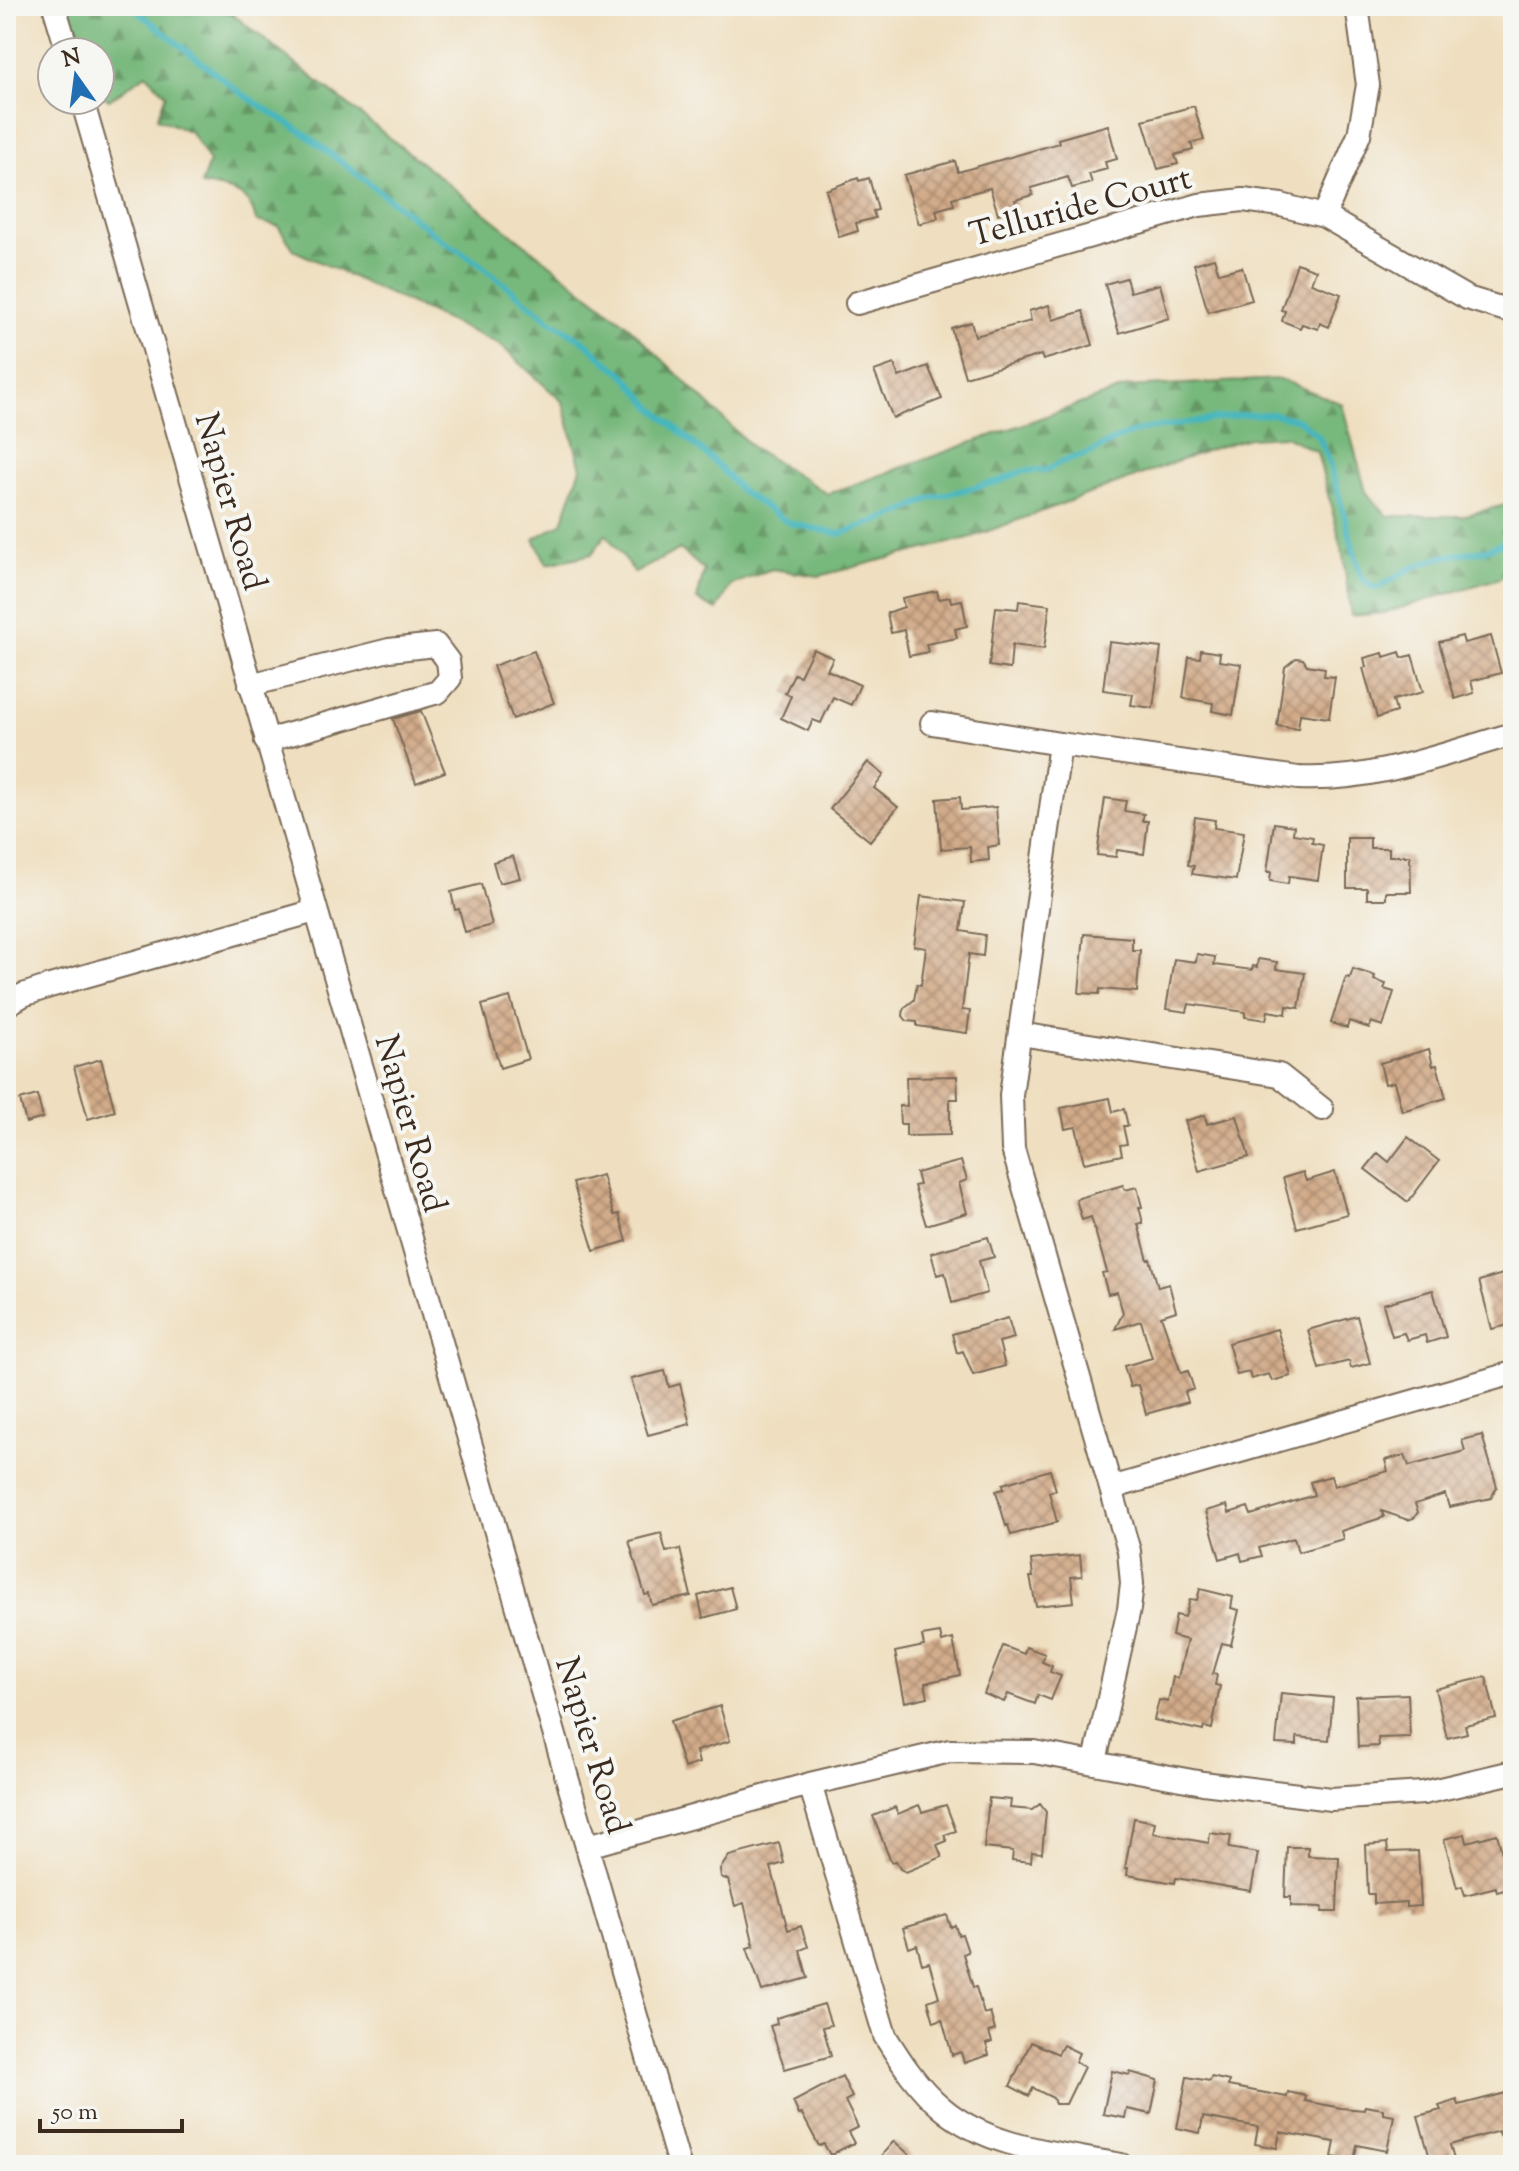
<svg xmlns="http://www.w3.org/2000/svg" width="1519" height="2171" font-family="'Sorts Mill Goudy',serif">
  <defs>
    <pattern id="forest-firs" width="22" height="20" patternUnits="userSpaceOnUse" patternTransform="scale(2)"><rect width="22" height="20" fill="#77b87b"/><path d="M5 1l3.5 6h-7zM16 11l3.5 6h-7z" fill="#639664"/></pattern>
    <pattern id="building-cross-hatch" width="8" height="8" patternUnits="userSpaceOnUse" patternTransform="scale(2)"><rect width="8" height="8" fill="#d2ab89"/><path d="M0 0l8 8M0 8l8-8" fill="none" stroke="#ac8b6f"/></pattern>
  </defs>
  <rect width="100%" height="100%" fill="#f6f6f2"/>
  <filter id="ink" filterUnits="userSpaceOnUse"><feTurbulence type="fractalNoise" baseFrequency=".0125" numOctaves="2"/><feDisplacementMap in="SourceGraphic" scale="16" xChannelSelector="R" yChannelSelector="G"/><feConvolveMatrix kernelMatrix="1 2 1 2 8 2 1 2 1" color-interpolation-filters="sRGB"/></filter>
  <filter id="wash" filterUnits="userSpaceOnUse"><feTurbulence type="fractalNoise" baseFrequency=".006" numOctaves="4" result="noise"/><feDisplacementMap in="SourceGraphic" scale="32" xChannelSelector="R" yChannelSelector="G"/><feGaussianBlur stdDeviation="1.8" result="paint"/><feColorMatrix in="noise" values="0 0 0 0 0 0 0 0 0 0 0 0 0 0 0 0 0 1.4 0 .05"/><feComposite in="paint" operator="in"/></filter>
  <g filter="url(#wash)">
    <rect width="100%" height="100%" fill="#efdfc0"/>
    <path fill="url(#forest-firs)" stroke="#59714c" stroke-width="2" d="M67,6h155l403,317 127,124 76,47 299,-107 153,-8 62,25 24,88 22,24h74l51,-13v71l-129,39 -33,3 -9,-68 -25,-96 -32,-16 -36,2 -38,11 -239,88 -153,39 -47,-7 -41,16 -14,25 -20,-10 7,-30 -24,-21 -45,24 -29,-39 -14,20 -45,10 -13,-25 28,-16 19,-55 -18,-66 -64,-58 -204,-93 -17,-25 -22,-5c-6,-31 -28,-32 -55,-36l8,-23 -18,-30 -34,-14 9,-24 -20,-20 -37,26 -9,-6v-42h-17z"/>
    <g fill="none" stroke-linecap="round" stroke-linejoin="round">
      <path stroke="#46b6bd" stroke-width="6" d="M131,6l108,86 66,42 140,108 32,20 75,60 32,19 24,22 14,9 30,35 66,58 23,26 48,32 51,11 60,-21 31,-15 69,-17 23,-10 24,-1 16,-9 27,-8 24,-13 27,-10 100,-15 32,-1 26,6 20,17 10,23 32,116 8,9 9,3 31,-19 32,-12 44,-7 28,-11"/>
    </g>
    <g id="blocks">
      <path fill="url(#building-cross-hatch)" d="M1194,106l10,34 -13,3 2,7 -18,5 3,9 -20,5 -15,-49z
        M1108,125l9,34 -12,3 2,7 -18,5 3,9 -20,5 -4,-11 -37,11 2,7 -18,5 2,8 -19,6 -8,-26 -38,10 2,7 -18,5 2,8 -19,6 -15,-49 51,-14 3,11 101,-29 -1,-4z
        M858,178l1,3 10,-3 9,32 -5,1 2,7 -19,5 2,8 -19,6 -13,-47z
        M1214,258l5,15 23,-6 10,33 -44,12 -14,-48z
        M1297,263l19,7 -5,13 30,11 -12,33 -9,-4 -2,6 -16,-5 -2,4 -18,-7 3,-10 -4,-1z
        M1126,278l4,14 30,-8 9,34 -50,15 -14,-49z
        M1049,305l4,15 30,-9 10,34 -50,15 -2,-5 -76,22 -14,-49 20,-6 4,14 56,-15 -2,-10z
        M894,364l5,13 29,-11 14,33 -49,19 -19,-47z
        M937,591l2,8 11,-2 1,5 11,-2 5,26 -12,3 2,9 -31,6 2,8 -19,4 -5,-26 -13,3 -4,-20 17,-6 -2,-9z
        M1019,601l31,4 -6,44 -32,-4 -2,24 -21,-3 7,-59 22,2z
        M1462,636l2,7 27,-7 10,37 -30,8 3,12 -19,6 -16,-57z
        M1109,642l52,6 -8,60 -22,-3 2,-11 -30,-4z
        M813,649l20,9 -6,12 33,15 -9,20 -18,-8 -12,26 -8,-3 -5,11 -27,-13 10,-22 -6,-3 9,-19 6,2z
        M1201,650l19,3 -1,8 22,3 -8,51 -21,-4 1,-8 -30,-5 6,-41 11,1z
        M534,651l20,52 -41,16 -20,-53z
        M1400,652l2,6 10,-3 11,37 -30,8 3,12 -19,6 -14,-50 3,-1 -2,-9 19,-5 1,4z
        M1296,658l7,1 4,6 18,3 -1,8 11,1 -6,41 -29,-4 -2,15 -21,-3 8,-59z
        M421,711l24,61 -29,11 -23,-64z
        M868,762l16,13 -10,13 24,19 -28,34 -40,-32z
        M960,797l1,13 35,-3 3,38 -11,2 1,13 -18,2 -1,-15 -29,2 -4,-50z
        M1105,798l21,3 -2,10 20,3 -2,7h6l-4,33 -27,-4 -1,7 -19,-2z
        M1195,817l20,3 -1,8 30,4 -8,48 -44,-6 2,-8 -6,-1z
        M1274,823l20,3 -1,8 20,3 -1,6 11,2 -5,35 -29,-4 -1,8 -18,-3 1,-9h-4z
        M1347,838h23v10h19v8h21l1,36h-25v7h-19v-11h-20z
        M513,856l7,22 -21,5 -6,-21z
        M481,884l11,41 -27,7 -6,-23 -4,1 -4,-18z
        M921,896l44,6 -4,29 24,4 -2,21 -14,-2 -7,56 8,1 -3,22 -50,-7v-4l-10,-1 -4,-5 1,-8 10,-8 3,-16 4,1 5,-37 -12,-2z
        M1084,934l48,4v12h8l-3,42 -37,-3 -1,5 -20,-1z
        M1197,954l18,3 -1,8 38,5 1,-4 4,1 1,-8 19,3 -1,7 29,4 -6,35 -12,-2 -1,8 -18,-3 -2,9 -21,-3v-5l-56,-8 -2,8 -21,-3 8,-50 22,3z
        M1353,969l22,7 -1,4 12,4 -2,5 10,3 -11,34 -12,-4 -2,6 -20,-7 -2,7 -16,-5 15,-46 4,1z
        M510,997l18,62 -28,9 -18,-63z
        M1429,1049l4,17 4,-1 9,33 -44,13 -8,-29 -9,2 -5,-21z
        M101,1059l14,52 -27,8 -14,-52z
        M957,1076l1,23h-8v36l-44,1v-12h-6l-1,-18h8l-1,-29z
        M37,1095l6,23 -17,5 -6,-23z
        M1110,1098l3,14 11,-3 4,17h-5l4,18 -7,1 2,10 -38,8 -8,-36 -11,2 -4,-21z
        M1205,1115l2,9 30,-8 12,41 -50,14 -14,-50z
        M1408,1137l31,24 -31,41 -43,-33 13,-16 11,9z
        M961,1161l6,19 -8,3 8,30 -41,12 -12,-39 5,-1 -3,-12z
        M1303,1172l3,9 29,-9 12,42 -50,14 -14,-50z
        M602,1175l12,40 5,-1 8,27 -33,10 -21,-68z
        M1123,1185l2,5 12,-3 5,20h-3l4,16 -5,1 10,36 2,-1 8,28 11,-3 7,27 -15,5 20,57 7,-2 6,18 -9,3 3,10 -42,12 -8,-29 -8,2 -6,-21 28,-8 -11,-37 -26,8 8,-16 -6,-21 -9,2 -6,-21 5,-1 -16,-55 -9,3 -6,-21z
        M988,1237l6,20 -15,4 8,32 -35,10 -7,-30 -8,2 -6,-22z
        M1513,1271v53l-21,5 -13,-48z
        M1433,1290l13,47 -19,6 -2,-8 -18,5 -3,-7 -12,3 -9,-32z
        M1357,1316l13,47 -19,5 -2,-7 -30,8 -11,-39z
        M1008,1318l6,20 -15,4 6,24 -32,9 -10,-24 -6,2 -5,-19z
        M1277,1329l14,47 -19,5 -3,-7 -18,5 -2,-7 -12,3 -9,-32z
        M665,1371l4,16 11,-3 10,40 -42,11 -17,-56z
        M1482,1435l15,52 -6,11 -42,9 -4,-13 -30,10 3,8 -4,6 -6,2 -26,-9 2,6 -43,14 2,8 -45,13 -4,-14 -35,10 3,8 -20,5 -2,-8 -20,6 -14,-48 21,-6 2,8 19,-6 3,8 63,-20 -4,-13 21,-6 3,10 54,-15 -3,-11 20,-5 4,11 56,-15 -3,-11z
        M1050,1470l6,20 -7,2 8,30 -46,13 -3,-10 -2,1 -10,-35 8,-2 -1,-5z
        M661,1533l5,19 14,-3 11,47 -39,9 -3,-11 -4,1 -16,-54z
        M1080,1555l2,21 -11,1 3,25 -38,4 -6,-29h3l-2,-17z
        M730,1587l6,22 -33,9 -5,-22z
        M1200,1589l33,8 -2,11 8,2 -8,35 -9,-2 -9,31 4,1 -2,10 5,1 -8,43 -8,-2 -1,4 -49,-11 5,-20 9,2 5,-25 5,1 9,-38 -15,-4 4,-21 9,2 5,-18 7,1z
        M940,1633l2,9 11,-3 7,36 -35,8 3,14 -23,5 -10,-50 29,-6 -2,-10z
        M1003,1646l21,8 2,-7 19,7 -3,8 10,4 -2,6 11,4 -10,24 -13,-5 -3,9 -27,-10 -4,8 -20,-8z
        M1486,1677l10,41 -31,7 2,8 -20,5 -12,-49z
        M1281,1693l52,5 -4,42 -32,-3v8l-21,-1z
        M1408,1694l2,43 -32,1 1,8 -21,1 -2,-51z
        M720,1706l10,35 -34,10 3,12 -15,5 -14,-47z
        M989,1798l22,2 -1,8 22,2 8,-6 6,8 -4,41 -10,-1 -1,10 -19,-2 1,-9 -29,-3z
        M919,1805l3,7 24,-7 10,26 -12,4 3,6 -10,4 5,12 -36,15 -6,-3 -4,-8 -5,1 -18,-46 22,-9 3,7z
        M1134,1818l21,4 -2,11 56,10 1,-10 21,3 -2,12 29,5 -7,38 -75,-13 -1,5 -48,-8 1,-7h-3z
        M1465,1834l2,8 30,-8 14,54 -14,4 -1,-5 -31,8 -3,-9 -5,2 -13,-49z
        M779,1843l5,20 -13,4 17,63 13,-4 7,21 -8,3 8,28 -46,13 -15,-43 7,-2 -10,-43 -9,3 -7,-26 -7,-3 -1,-8 9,-13z
        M1387,1843l1,9 30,-1 3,55 -15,1v-5l-32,2v-10h-6l-2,-49z
        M1287,1847h21v9l31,1 -2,55h-15l1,-5 -32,-1v-9h-6z
        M947,1915l4,12 4,-2 3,10 4,-1 6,18 -5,2 10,33h3l8,27 6,-2 5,18 -6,2 3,10 -6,2 3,11 -25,8 -3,-11 -9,3 -10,-36 -8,3 -6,-21 11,-4 -10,-35 -7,2 -5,-19 -8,3 -6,-20z
        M824,2004l7,21 -8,2 8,29 -46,13 -15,-43 7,-2 -1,-6z
        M1031,2042l27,12 5,-9 16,8 -4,9 9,5 -18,37h-11l-2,-6 -20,-10 -4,8 -19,-10z
        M1112,2071l18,4v-3l28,8 -7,34 -24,-5 -2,9 -22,-4z
        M842,2076l10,21 -7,4 13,26 -10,5 6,11 -24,12 -6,-11 -5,2 -17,-32 -3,1 -6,-13z
        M1187,2077l23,4 1,-4 18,4 -1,5 59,11 1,-5 18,4 -1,5 36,7 23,2 1,-4 18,3v5l11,2 -7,35 -30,-6 -3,16 -22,-4 3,-15 -55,-10 -3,16 -22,-4 3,-17 -55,-10 -3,16 -23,-5z
        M1513,2091v41l-13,3 -1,-4 -49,14 4,15 -22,5 -14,-49 23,-6 -2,-4 18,-6 2,5z
        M894,2141l17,15 -8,9h-30z"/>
    </g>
  </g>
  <g filter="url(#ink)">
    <use href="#blocks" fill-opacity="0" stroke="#7a6957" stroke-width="2"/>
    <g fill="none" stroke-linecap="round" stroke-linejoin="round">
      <g stroke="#7a6957" stroke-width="26">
        <path id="minor" d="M54,6l14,46
          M82,100l597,2065
          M1324,216l35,-81 9,-50 -11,-79
          M857,303l342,-98 44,-5 38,5 43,11 143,82 46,14
          M250,685l139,-35 47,-5 12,16 2,17 -12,14 -172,49
          M932,723l128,21
          M6,1005l17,-10 27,-9 265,-75
          M1020,1034l259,41 43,34
          M1111,1488l402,-115
          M1095,1761l34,-152 3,-25 -3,-33 -116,-402 -2,-54 49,-351 238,34c74,4 145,-24 215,-44
          M810,1784l75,252c16,26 33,52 57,72 48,41 118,45 179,57
          M588,1846l222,-62 140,-33 84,1 169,31 128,16 92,-6 90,-21"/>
      </g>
      <use href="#minor" stroke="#fff" stroke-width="22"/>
    </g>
  </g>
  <g text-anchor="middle" stroke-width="8" stroke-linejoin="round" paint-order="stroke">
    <g font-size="34" fill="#3b2a1e" stroke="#f6f6f2">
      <text transform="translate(1080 205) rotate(-15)" y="12">Telluride Court</text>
      <text transform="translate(232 501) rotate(74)" y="12">Napier Road</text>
      <text transform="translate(412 1123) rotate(74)" y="12">Napier Road</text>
      <text transform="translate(594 1745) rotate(73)" y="12">Napier Road</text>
    </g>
  </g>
  <rect width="1519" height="2171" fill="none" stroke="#f6f6f2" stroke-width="32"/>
  <g transform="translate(76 76) rotate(346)"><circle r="38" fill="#f6f6f2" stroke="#aba49d" stroke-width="2"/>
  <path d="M0-6L14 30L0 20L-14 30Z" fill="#1f6fb2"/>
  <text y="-12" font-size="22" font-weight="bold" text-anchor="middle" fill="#3b2a1e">N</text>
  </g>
  <path d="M40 2119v12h142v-12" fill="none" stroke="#3b2a1e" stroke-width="4"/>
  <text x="52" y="2119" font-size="24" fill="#3b2a1e" stroke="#f6f6f2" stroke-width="6" paint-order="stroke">50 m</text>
</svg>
